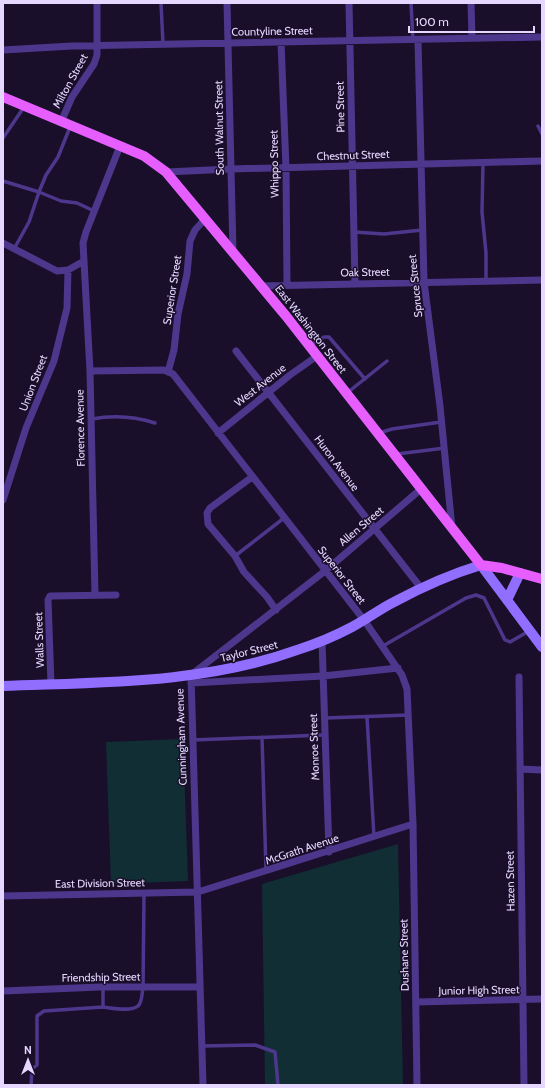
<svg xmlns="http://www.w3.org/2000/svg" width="545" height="1088" font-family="Cabin,sans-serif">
  <rect width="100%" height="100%" fill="#190f2a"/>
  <path fill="#112e34" d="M183,739l5,142 -77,3 -5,-142z
    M398,844l5,241h-138l-3,-201z"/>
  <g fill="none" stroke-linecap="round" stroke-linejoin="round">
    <path stroke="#4d378c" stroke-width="3.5" d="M161,3l2,41
      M411,3l2,37
      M538,126l4,8
      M3,138l21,-31
      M483,163l-1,49 4,41v28
      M3,181l36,11 22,9 16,2 17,8
      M354,232l30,2 38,-4
      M14,249l15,-27 10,-30 7,-17 12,-18 12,-30
      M310,345l14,-8h5l36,42
      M347,393l40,-32
      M92,419c22,-4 41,-3 63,4
      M379,433l13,-4 49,-7
      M397,454l48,-6
      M235,556l49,-38
      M383,646l83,-48 10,-3 8,3 21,42 5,2 19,-11
      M367,717l7,120
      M325,718l84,-3
      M262,737l4,133
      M192,740l132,-5
      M103,1007c9,1 28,5 35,-1 4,-3 4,-13 5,-18l1,-95
      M202,1046l53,-1 20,7 3,33
      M31,1085l1,-16 5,-4v-49l7,-5 59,-4v-20"/>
    <path stroke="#4d378c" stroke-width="7" d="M227,3l6,249
      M349,3l6,280
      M471,3l1,35
      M418,40l6,242 16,124 12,122
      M281,42l5,126 1,117
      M3,50l69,-4 470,-9
      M61,122l11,-25 22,-33 3,-9v-52
      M166,172l65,-3 311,-8
      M3,243l54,28 11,-1 16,-9
      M261,286l281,-6
      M236,351l185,237
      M90,371l74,-1 9,4 191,246 38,55 5,14 6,135 4,261
      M168,372l6,-22 4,-36 9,-40 3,-33 5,-11 10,-11
      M218,433l72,-58 27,-19
      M252,477l-42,31 -3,5 1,11 27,32 9,16 23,25 9,13
      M3,500l23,-72 28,-67 13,-53 1,-38
      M95,595l-5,-224 -7,-128 3,-11 34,-86
      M322,641l7,211
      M519,677l5,408
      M191,683l132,-7 75,-8
      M51,684l-3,-84 2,-4 66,-1
      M520,769l22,1
      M3,896l195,-4 215,-68
      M3,991l97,-4h100
      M416,1002l126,-3
      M203,1085l-12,-410 134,-104 96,-82"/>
    <path stroke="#926eff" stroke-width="10" d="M507,600l13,-27
      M3,686c98,-4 200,-2 294,-36 19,-6 38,-14 55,-23 15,-8 28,-18 42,-25 28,-15 57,-28 87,-37l61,82"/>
    <path stroke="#e75eff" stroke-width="10" d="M3,97l141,59 22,16 120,144 195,249 21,3 40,11"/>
  </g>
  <g text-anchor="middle" stroke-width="3" stroke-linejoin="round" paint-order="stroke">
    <g font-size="11" fill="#e5d7ff" stroke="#190f2a">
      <text transform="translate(272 31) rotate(-1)" y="4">Countyline Street</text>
      <text transform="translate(70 81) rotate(-61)" y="4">Milton Street</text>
      <text transform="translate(340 107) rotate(-91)" y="4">Pine Street</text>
      <text transform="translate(219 128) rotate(-91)" y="4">South Walnut Street</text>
      <text transform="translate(353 155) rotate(-2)" y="4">Chestnut Street</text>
      <text transform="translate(274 164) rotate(-91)" y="4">Whippo Street</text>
      <text transform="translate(365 272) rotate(-1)" y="4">Oak Street</text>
      <text transform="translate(415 286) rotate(-96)" y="4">Spruce Street</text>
      <text transform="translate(172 290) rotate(-81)" y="4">Superior Street</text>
      <text transform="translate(311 329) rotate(52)" y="4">East Washington Street</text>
      <text transform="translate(33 383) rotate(-69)" y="4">Union Street</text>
      <text transform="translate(260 385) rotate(-38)" y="4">West Avenue</text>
      <text transform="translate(80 428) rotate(-91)" y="4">Florence Avenue</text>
      <text transform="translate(337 463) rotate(53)" y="4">Huron Avenue</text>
      <text transform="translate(361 526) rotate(-40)" y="4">Allen Street</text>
      <text transform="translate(342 575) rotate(52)" y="4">Superior Street</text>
      <text transform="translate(39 640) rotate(-92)" y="4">Walls Street</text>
      <text transform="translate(249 651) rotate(-14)" y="4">Taylor Street</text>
      <text transform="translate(181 737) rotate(-92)" y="4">Cunningham Avenue</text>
      <text transform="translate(314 747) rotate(-92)" y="4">Monroe Street</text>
      <text transform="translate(302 849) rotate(-18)" y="4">McGrath Avenue</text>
      <text transform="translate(510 881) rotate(-91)" y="4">Hazen Street</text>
      <text transform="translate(100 883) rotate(-1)" y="4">East Division Street</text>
      <text transform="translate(404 955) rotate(-91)" y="4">Dushane Street</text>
      <text transform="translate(101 977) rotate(-1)" y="4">Friendship Street</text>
      <text transform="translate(479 990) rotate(-1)" y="4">Junior High Street</text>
    </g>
  </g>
  <rect width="545" height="1088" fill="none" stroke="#e5d7ff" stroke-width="8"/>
  <g transform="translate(28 1060)" stroke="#190f2a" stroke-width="3" paint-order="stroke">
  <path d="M0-3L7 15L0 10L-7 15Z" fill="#e5d7ff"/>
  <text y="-6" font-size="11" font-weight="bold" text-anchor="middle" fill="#e5d7ff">N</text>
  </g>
  <path d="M409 26v6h125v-6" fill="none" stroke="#e5d7ff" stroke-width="2"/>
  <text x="415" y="26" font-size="12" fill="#e5d7ff" stroke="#190f2a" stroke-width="3" paint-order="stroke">100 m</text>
</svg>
